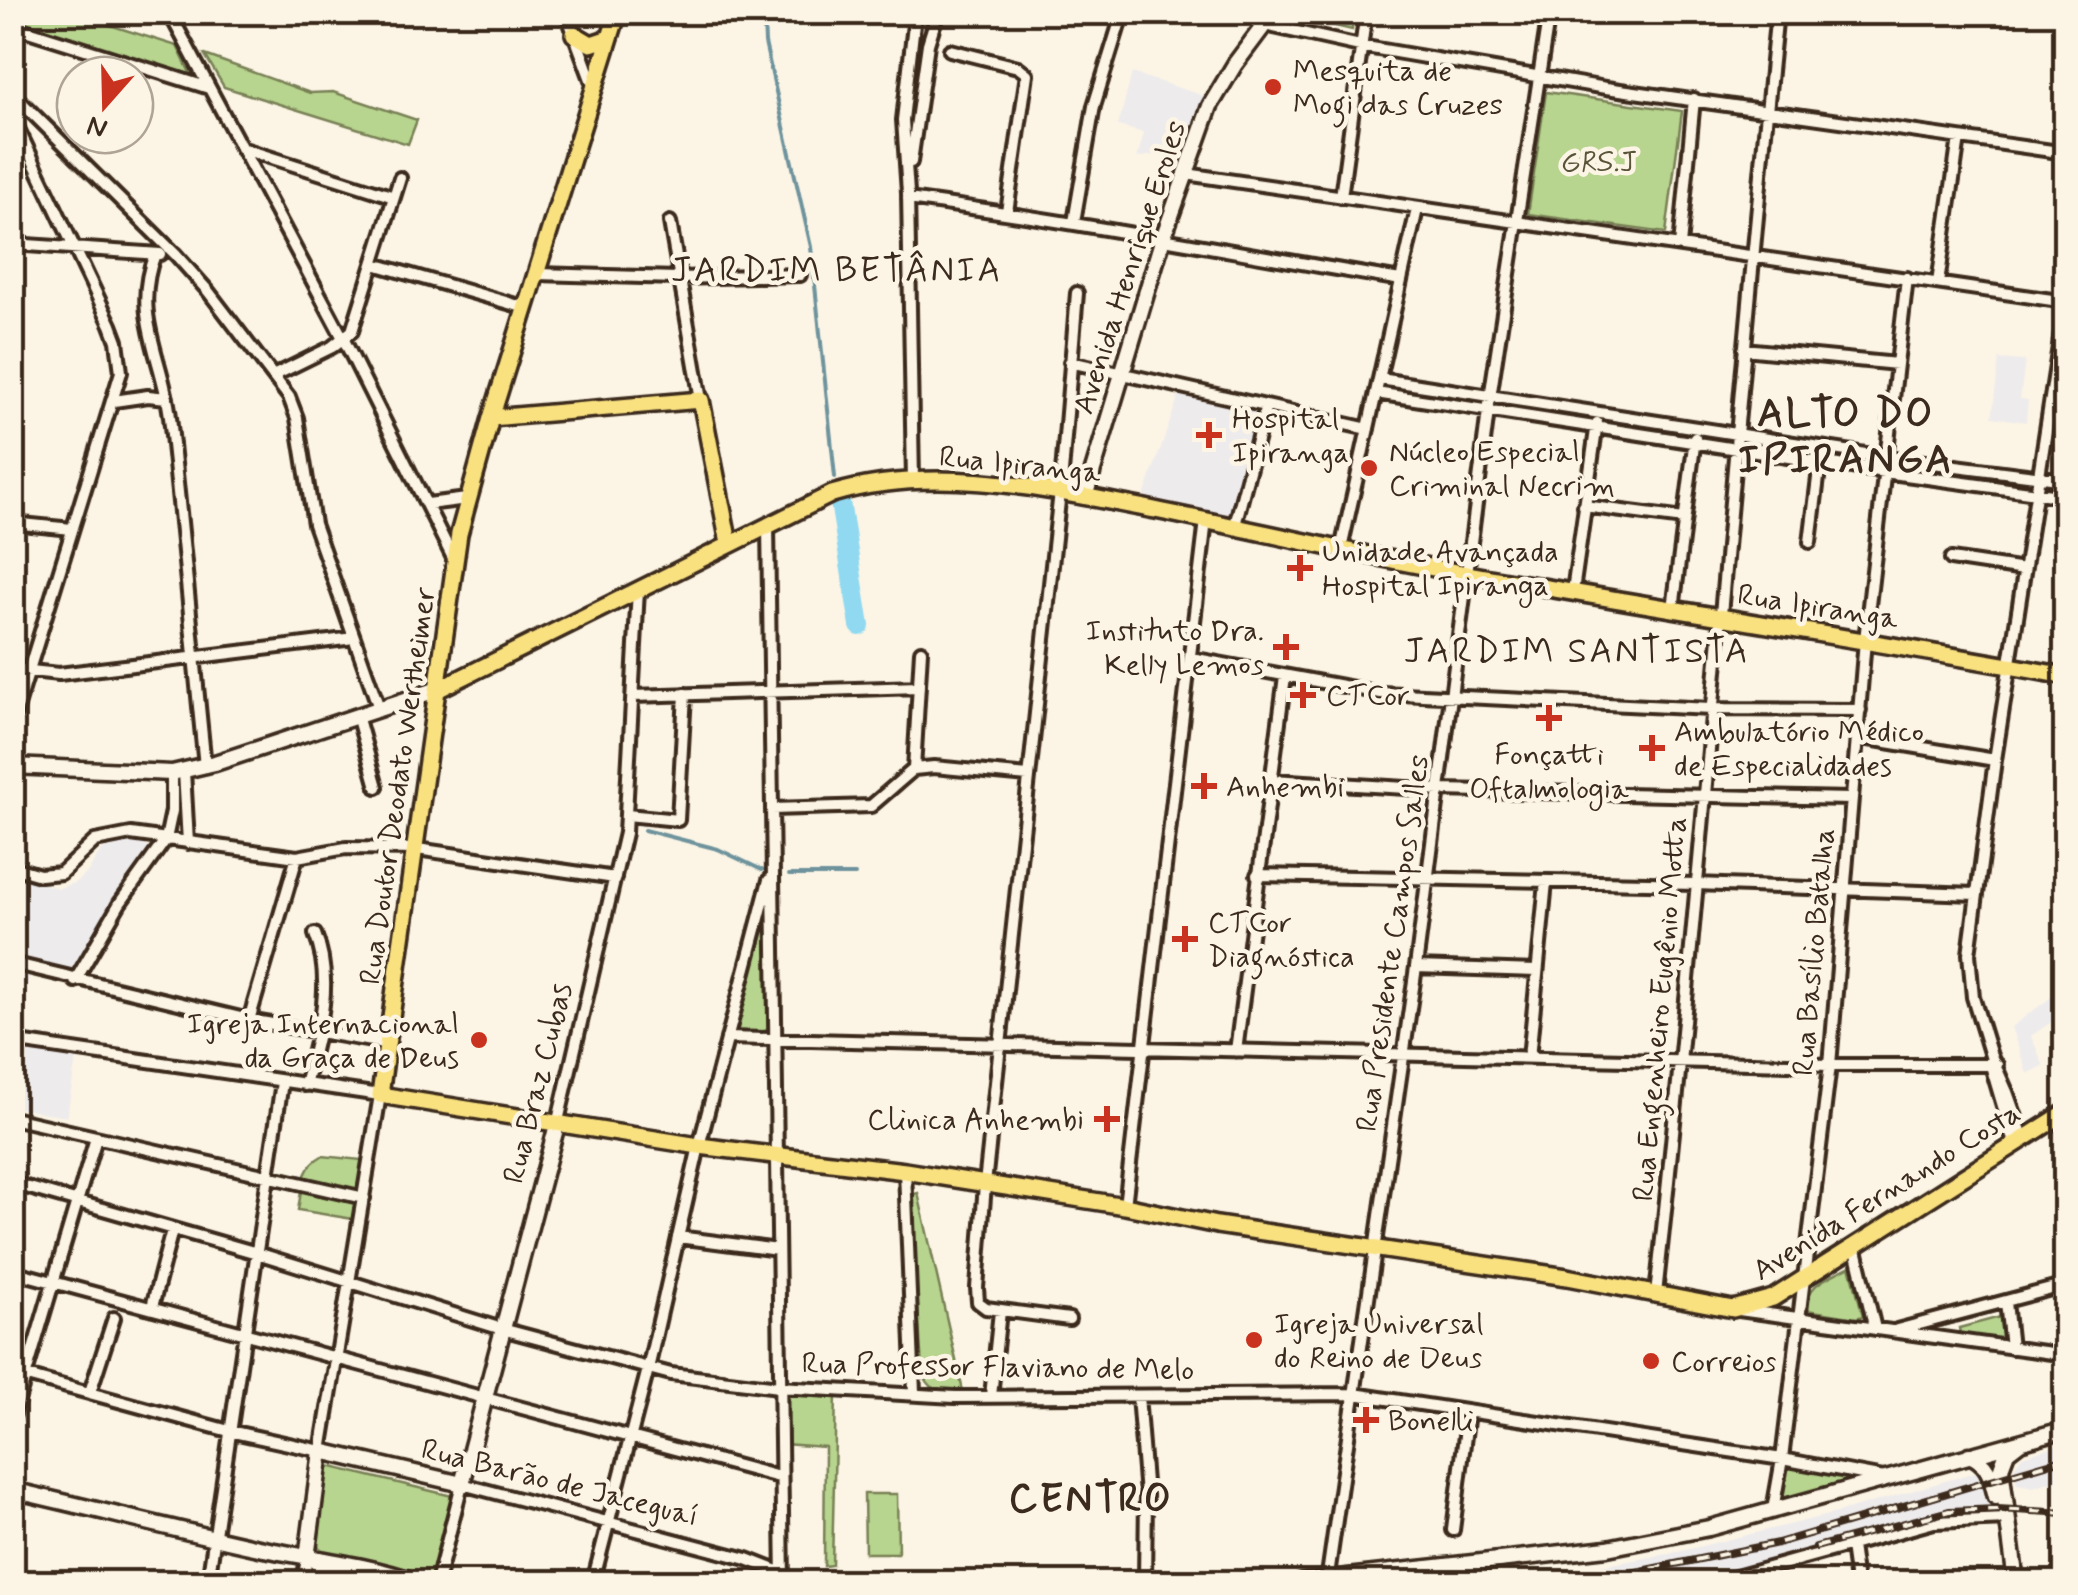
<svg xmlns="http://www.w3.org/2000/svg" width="2078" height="1595" font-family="Mynerve,sans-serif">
  <rect width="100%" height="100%" fill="#fcf5e5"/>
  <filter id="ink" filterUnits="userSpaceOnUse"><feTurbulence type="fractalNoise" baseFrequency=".01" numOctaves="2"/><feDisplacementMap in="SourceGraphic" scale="20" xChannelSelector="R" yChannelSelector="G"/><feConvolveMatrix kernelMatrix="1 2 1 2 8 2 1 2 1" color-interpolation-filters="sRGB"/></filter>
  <g filter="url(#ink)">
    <path fill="#eeebec" d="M1132,73l76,24 -7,7 -15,40 2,5 -51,9 7,-25 -26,-7z
      M1999,359l26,2 -5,38 8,1 -2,22 -34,-5z
      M1179,395l80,19 -28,103 -88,-18z
      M118,843l26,1 7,8 -71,113 -8,5 -59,-15 -1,-79 47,12 15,-5 12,-9 15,-23z
      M13,973l16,4 -12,58h-4z
      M2065,987v26l-34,23 13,30 -17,8 -16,-47z
      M12,1048l64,11 -9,58 -54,-10z
      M2065,1443v34l-32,10 -16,-3 -4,-15 9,-13z
      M1979,1471l15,42 -59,5 -246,64h-243l116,-9 111,-20 167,-41z"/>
    <path fill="#b7d58e" stroke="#798056" stroke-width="2.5" d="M12,13h59l106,33 14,29 -178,-56z
      M1353,13l-1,17 -68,-16v-2z
      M205,55l105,38 23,-1 84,28 -9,24 -184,-57z
      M1546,92l136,19 -16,122 -138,-19z
      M767,896l1,132 -4,5 -31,-3z
      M322,1156l40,4 -9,59 -55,-9c4,-21 3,-43 24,-54z
      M918,1193l45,198c-22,0 -35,2 -41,-22l-11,-174z
      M1850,1266l13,50 -7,2 -49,-8c-2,-27 22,-32 43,-44z
      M2000,1317l3,23 -5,3 -38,-9 -1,-6z
      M783,1392l53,2 -4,171 -8,1 1,-119 -42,-3z
      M1787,1463l69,16 -75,22z
      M328,1466l124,30 -21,86 -101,-27 -16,-11z
      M864,1494h33l1,59h-33z"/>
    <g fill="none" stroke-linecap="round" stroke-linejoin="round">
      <path stroke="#6e939d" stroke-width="4" d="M767,12l-3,9 1,22 46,204 24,230
        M644,830l74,19 44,21
        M789,875h66"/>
      <path stroke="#90d9f1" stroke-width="20" d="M840,502l20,124"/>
      <g stroke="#3b2a1e" stroke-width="18">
        <path id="street" d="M169,12l175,328 110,220
          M566,12l27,73
          M908,12l6,12 -11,96 5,73 5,288
          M1265,25l95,21 246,42 460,65
          M12,26l197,62
          M950,50l68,17 9,7 -20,138
          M12,93l164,162 32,36 81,106 8,21 17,106 65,184
          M12,116l99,209 6,16 4,31 -109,353
          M241,148l153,49
          M911,162l17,-118 10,-32
          M1186,174l880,128
          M1341,197l25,-185
          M908,199c165,22 329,54 493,81
          M670,222l31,178
          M1074,222l20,-116 29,-94
          M12,244l148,10
          M1680,246l14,-147
          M155,254c-24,61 8,103 15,163 13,116 23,233 35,349
          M374,264l152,44
          M537,274l141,4 122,-3
          M1938,283l21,-145
          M1744,349l153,15
          M1070,362l298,67
          M273,376l59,-29 20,-16 48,-153
          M1380,379l505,78 181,23
          M1376,393l508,79 182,25
          M114,401l34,-5 19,2
          M428,504l39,-5
          M1584,506l100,13
          M12,523l60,6
          M768,525l15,1057
          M1235,525l31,-119
          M1810,542l10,-80
          M1341,549l76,-340
          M1951,559l73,11
          M1573,591l24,-168
          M1673,609l22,-171
          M1191,658l190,35 330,16 149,1
          M12,669l47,5 295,-36
          M633,696l286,-9
          M357,715l20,72
          M1857,737l138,23
          M914,769l7,-118
          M914,769l20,-2 94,9
          M184,771l4,72
          M1272,780l168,10 411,9
          M772,809l99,-3 43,-37
          M627,815l51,5 7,-126
          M12,867l28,8 21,-2 34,-32 36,-7 166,23 49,-9 71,1 198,29
          M1257,875l439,9 280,10
          M12,963l237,57 140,24
          M1416,967l121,4
          M75,981l45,-78 46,-64 6,-28v-38
          M249,1020l48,-163
          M727,1038l1103,27h167
          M12,1041l368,54 -59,356 -92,-20 -217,-59
          M1236,1051l49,-375
          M1529,1058l17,-176
          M1990,1062l24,81
          M305,1085c13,-49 30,-102 10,-151
          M12,1118l352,80
          M558,1121l67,-288 13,-244
          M2023,1137l-16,-45 -16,-36 -18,-59 -4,-43 26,-194 71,-459
          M905,1171l9,222
          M12,1183l245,70 245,76 169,45 108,13 176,10 399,-3 428,65 102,19
          M1125,1206l81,-686
          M678,1237l100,13
          M1855,1245l20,84
          M12,1271l767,206
          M1656,1294c47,-427 77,-855 121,-1282
          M2006,1302l5,46
          M152,1307l20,-77
          M1739,1310l327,45
          M1069,1319l-83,-11 -8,-6 -1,-14 8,-104 77,-711 15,-180
          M1897,1330l169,-45
          M90,1392l24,-74
          M991,1396l9,-85
          M1138,1396l8,99 -1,87
          M12,1421l84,-283
          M1773,1510l9,-51 48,-394 35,-425 42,-362
          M1453,1530l15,-118
          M1851,1546l5,36
          M208,1582l74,-500
          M303,1582l4,-24
          M437,1582l25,-98 285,75 36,14
          M593,1582l55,-213 51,-223 70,-266
          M1327,1582l89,-615 72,-556 61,-399
          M1718,1582l216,-60 74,-3"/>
      </g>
      <g stroke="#3b2a1e" stroke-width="21">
        <path id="secondary" d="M1085,497l77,-256 48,-135 25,-42 39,-52
          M12,766l160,7 43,-10 224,-74
          M1969,1455c20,8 22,22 27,42
          M12,1490c83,19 165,40 247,58 54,11 106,16 158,34
          M307,1558l14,-107 141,33 96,-363
          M317,1563l54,19
          M1302,1582l305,-34 102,-20 357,-99
          M2016,1582l-15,-114 6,-16 13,-10"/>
      </g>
      <g stroke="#3b2a1e" stroke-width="22">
        <path id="primary" d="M618,12l-127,406 -32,116 -79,561 319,51 206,25 220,35 92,19 350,52 166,32 40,-11 293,-186
          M574,34l17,10 18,-6
          M491,418l210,-18 28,143
          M439,689l393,-195c104,-31 219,-4 323,16 104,21 207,46 312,64 199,35 399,66 599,102"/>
      </g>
      <use href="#street" stroke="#fcf5e5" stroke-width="10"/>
      <use href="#secondary" stroke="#fcf5e5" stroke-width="14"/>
      <use href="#primary" stroke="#fae180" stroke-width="15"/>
      <g stroke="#3b2a1e" stroke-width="8">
        <path id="rail" d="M1816,1547l133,-36 49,-2 68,4
          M1587,1582l191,-39 288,-85"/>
      </g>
      <use href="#rail" stroke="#fcf5e5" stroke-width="4" stroke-dasharray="11" stroke-linecap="butt"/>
    </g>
  </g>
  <g fill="#c8321e" stroke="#fcf5e5" stroke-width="4">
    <circle cx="1273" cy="87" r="10"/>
    <path d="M1204 420h10v10h10v10h-10v10h-10v-10h-10v-10h10z"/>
    <circle cx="1369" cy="468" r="10"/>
    <path d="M1295 553h10v10h10v10h-10v10h-10v-10h-10v-10h10z"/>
    <path d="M1281 632h10v10h10v10h-10v10h-10v-10h-10v-10h10z"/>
    <path d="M1298 680h10v10h10v10h-10v10h-10v-10h-10v-10h10z"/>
    <path d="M1544 703h10v10h10v10h-10v10h-10v-10h-10v-10h10z"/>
    <path d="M1647 733h10v10h10v10h-10v10h-10v-10h-10v-10h10z"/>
    <path d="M1199 771h10v10h10v10h-10v10h-10v-10h-10v-10h10z"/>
    <path d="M1180 924h10v10h10v10h-10v10h-10v-10h-10v-10h10z"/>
    <circle cx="479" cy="1040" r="10"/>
    <path d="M1102 1104h10v10h10v10h-10v10h-10v-10h-10v-10h10z"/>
    <circle cx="1254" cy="1340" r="10"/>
    <circle cx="1651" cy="1361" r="10"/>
    <path d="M1361 1405h10v10h10v10h-10v10h-10v-10h-10v-10h10z"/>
  </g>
  <g text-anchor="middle" stroke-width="9" stroke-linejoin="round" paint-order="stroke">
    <g font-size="30" fill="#3b2a1e" stroke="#fcf5e5" text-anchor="start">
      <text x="1293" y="80">Mesquita de<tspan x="1293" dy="34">Mogi das Cruzes</tspan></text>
      <text x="1232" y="428">Hospital<tspan x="1232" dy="34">Ipiranga</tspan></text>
      <text x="1389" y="461">Núcleo Especial<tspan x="1389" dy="34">Criminal Necrim</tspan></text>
      <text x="1322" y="561">Unidade Avançada<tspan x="1322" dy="34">Hospital Ipiranga</tspan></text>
      <text x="1264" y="640" text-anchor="end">Instituto Dra.<tspan x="1264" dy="34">Kelly Lemos</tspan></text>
      <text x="1326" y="705">CTCor</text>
      <text x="1674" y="741">Ambulatório Médico<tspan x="1674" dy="34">de Especialidades</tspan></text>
      <text x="1549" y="764" text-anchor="middle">Fonçatti<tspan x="1549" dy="34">Oftalmologia</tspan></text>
      <text x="1226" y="796">Anhembi</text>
      <text x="1208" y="932">CTCor<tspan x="1208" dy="34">Diagnóstica</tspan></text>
      <text x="459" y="1033" text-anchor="end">Igreja Internacional<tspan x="459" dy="34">da Graça de Deus</tspan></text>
      <text x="1084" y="1129" text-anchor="end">Clinica Anhembi</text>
      <text x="1274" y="1333">Igreja Universal<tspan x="1274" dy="34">do Reino de Deus</tspan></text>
      <text x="1671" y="1371">Correios</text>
      <text x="1388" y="1430">Bonelli</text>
    </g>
    <g font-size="30" fill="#5a553a" stroke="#fcf5e5">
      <text x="1599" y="171">GRS.J</text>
    </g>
    <g font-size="30" fill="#3b2a1e" stroke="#fcf5e5">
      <text transform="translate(1129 267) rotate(-72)" y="10">Avenida Henrique Eroles</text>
      <text transform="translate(1020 464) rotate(6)" y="10">Rua Ipiranga</text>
      <text transform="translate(1818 606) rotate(9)" y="10">Rua Ipiranga</text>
      <text transform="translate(397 786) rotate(-82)" y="10">Rua Doutor Deodato Wertheimer</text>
      <text transform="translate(1392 943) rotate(-82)" y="10">Rua Presidente Campos Salles</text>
      <text transform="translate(1813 952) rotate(-85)" y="10">Rua Basílio Batalha</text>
      <text transform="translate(1659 1009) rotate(-85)" y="10">Rua Engenheiro Eugênio Motta</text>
      <text transform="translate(537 1083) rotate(-76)" y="10">Rua Braz Cubas</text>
      <text transform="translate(1886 1191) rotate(-32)" y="10">Avenida Fernando Costa</text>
      <text transform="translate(998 1366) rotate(1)" y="10">Rua Professor Flaviano de Melo</text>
      <text transform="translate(560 1482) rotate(14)" y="10">Rua Barão de Jaceguaí</text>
    </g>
    <g font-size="35" letter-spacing="2.5" fill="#3b2a1e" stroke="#fcf5e5">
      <text x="837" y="281">JARDIM BETÂNIA</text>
      <text x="1577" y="662">JARDIM SANTISTA</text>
    </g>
    <g font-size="40" font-weight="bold" letter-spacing="2.5" fill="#3b2a1e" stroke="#fcf5e5">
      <text x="1846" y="426">ALTO DO<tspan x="1846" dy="46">IPIRANGA</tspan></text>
      <text x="1091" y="1511">CENTRO</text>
    </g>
  </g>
  <rect width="2078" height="1595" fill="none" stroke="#fcf5e5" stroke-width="50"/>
  <rect x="25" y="25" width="2028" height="1545" fill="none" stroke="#3b2a1e" stroke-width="4" filter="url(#ink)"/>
  <g transform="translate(105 105) rotate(200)"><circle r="48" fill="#fcf5e5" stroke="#afa495" stroke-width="2.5"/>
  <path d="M0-8L18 38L0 25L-18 38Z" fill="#c8321e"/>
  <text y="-15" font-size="28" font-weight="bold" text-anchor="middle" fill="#3b2a1e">N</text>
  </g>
</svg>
